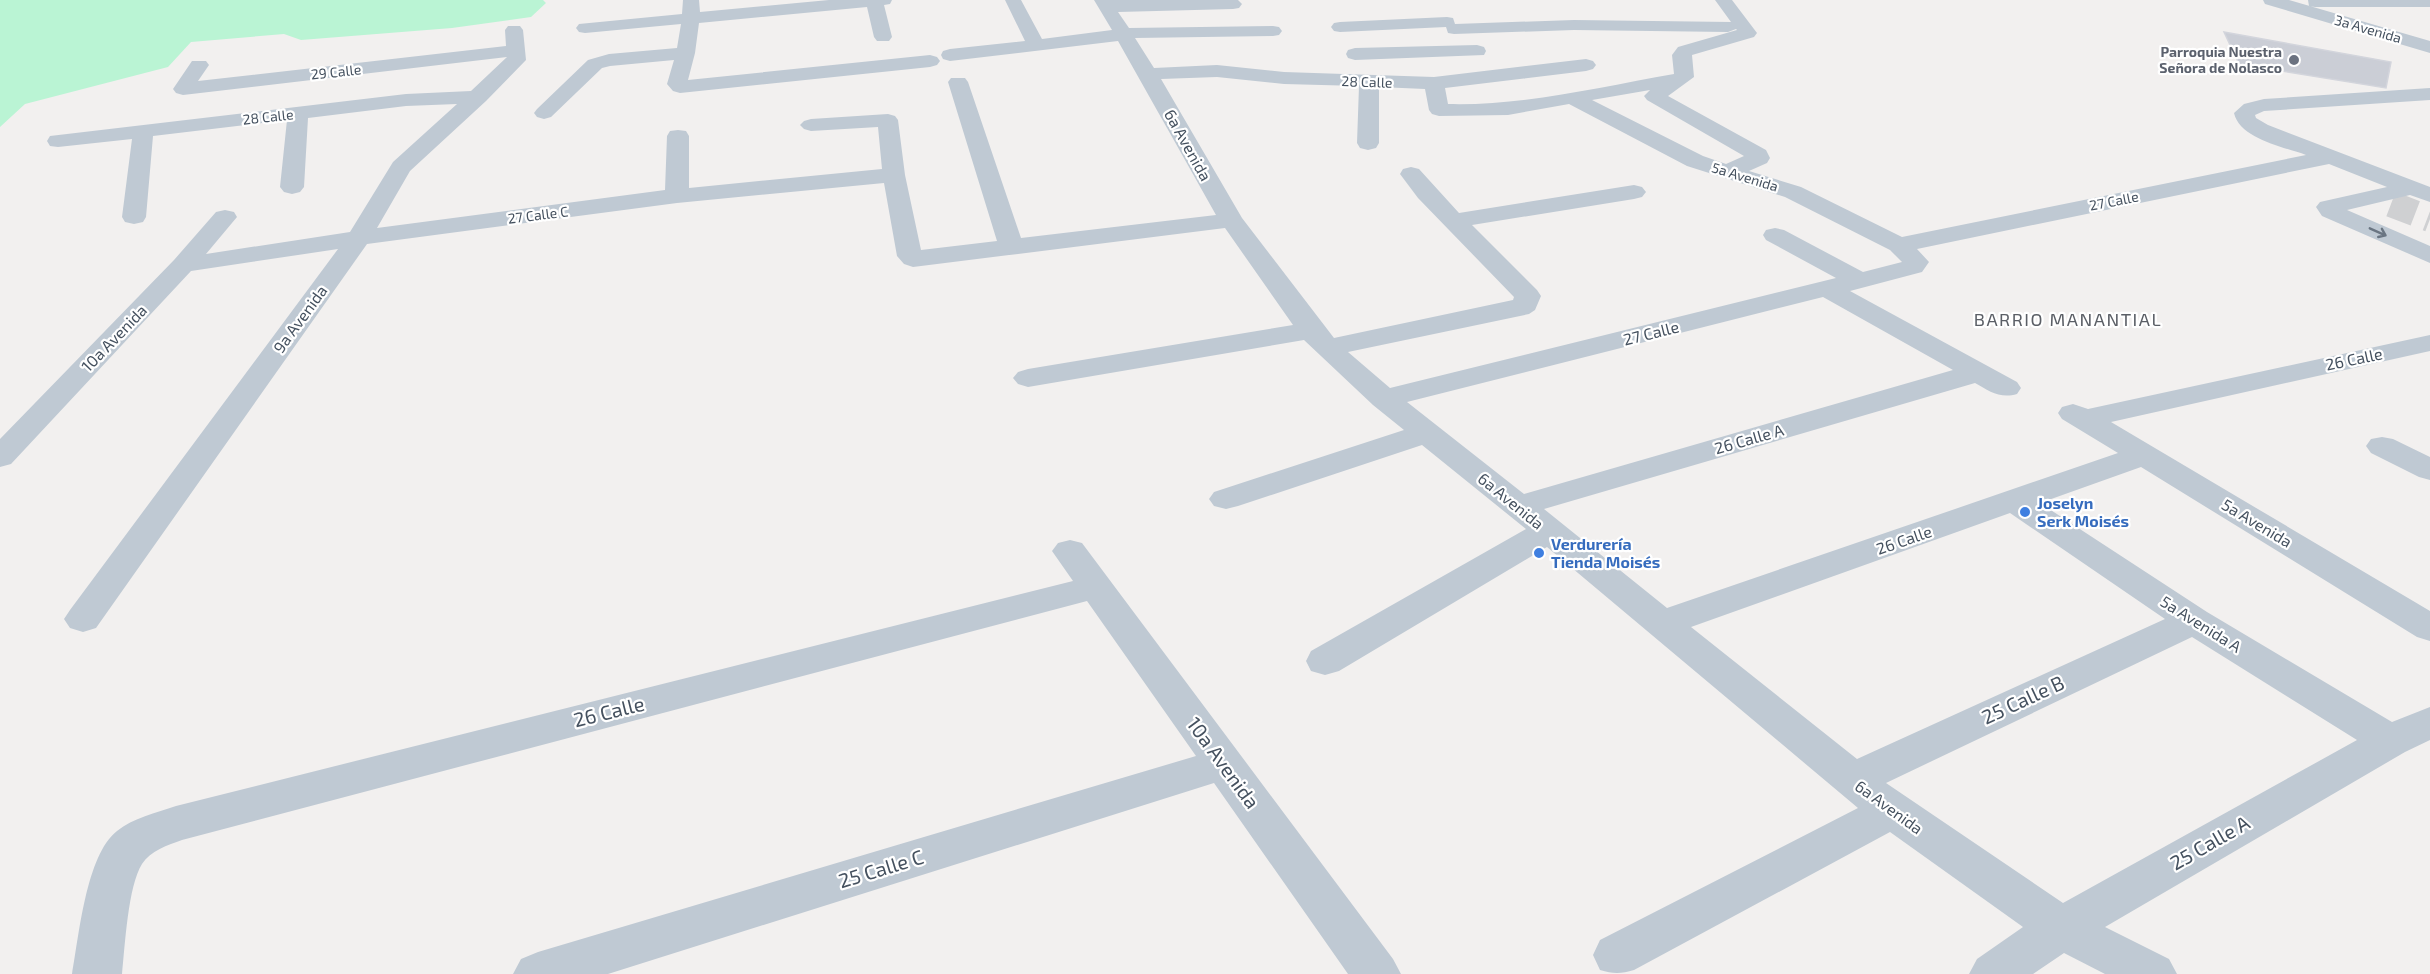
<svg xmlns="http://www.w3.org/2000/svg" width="2430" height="974" font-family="'Exo 2',sans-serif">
  <rect width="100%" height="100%" fill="#f2f0ef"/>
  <path fill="#baf4d4" d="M0,0h543l3,3 -15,14 -79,11 -151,12 -17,-6 -93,8 -23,25 -143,37 -25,23z"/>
  <path fill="#cbced6" stroke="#d3d5dc" stroke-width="1.5" d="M2224,32l167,30 -5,26 -147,-24z"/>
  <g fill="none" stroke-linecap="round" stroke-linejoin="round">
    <path stroke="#cfd0d2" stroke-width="26" stroke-dasharray="26 13" stroke-linecap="butt" d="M2391,204l39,15"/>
    <path fill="#bfc9d3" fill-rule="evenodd" d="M683,0h16l1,12 129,-12h63l-2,4 -6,1 8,32 -3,4h-12l-3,-4 -7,-30 -168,16 -4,30 -7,27 242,-25 7,2 3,4 -3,4 -7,2 -250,26 -7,-2 -6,-7 7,-24 -64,6 -8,2 -51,49 -7,2 -7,-2 -3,-4 3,-4 51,-49 21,-6 68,-6 4,-24 -96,9 -6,-1 -3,-4 3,-4 103,-10z
      M1005,0h16l21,39 70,-9 -18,-30h144l4,4 -3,4 -6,1 -115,3 11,16 144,-2 6,1 3,4 -3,4 -6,1 -138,2 19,30 63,-3 67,7 150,5 152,-18 7,2 3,4 -3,4 -7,2 -141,17 3,16c75,2 152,-17 226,-30l-2,-19 6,-8 59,-17 -1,-1 -8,3 -154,-2 -120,4 -6,-1 -2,-6 -106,5 -6,-1 -3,-4 3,-4 6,-1 107,-5 6,1 2,6 119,-4 157,2 -16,-22h17l25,33 -3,4 -62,18 2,22 -26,19 98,54 4,8 -3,5 -18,8 52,16 101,50 404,-82c-22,-8 -66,-16 -72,-42l10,-9 20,-5 166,-11v12l-166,11 -9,4 1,3 12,7 162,62v15l-20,-7 -63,15 83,36v17l-108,-47 -6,-9 4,-5 67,-15 -58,-23 -412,85 12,13 -7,10 -72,19 167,91 4,6 -4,6c-17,5 -28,-3 -42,-11l-431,126 123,99 451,-155 -56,-34 -4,-6 4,-6 11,-3 15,5 342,-74v16l-319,71 319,189v30l-13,-4 -276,-170 -101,36 167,109 185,110 38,-15v33l-25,12 -300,175 64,32 8,15h-72l-41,-21 -31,21h-64l8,-15 46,-32 -133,-95 -256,138c-13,4 -21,4 -34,0l-7,-15 7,-15 258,-132 -311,-261 -208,124 -14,4 -14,-4 -5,-10 5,-10 215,-122 -104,-84 -184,61 -12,3 -12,-3 -5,-7 5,-7 190,-62 -31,-25 -69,-65 -276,47 -10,-3 -5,-6 5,-6 10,-3 265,-44 -68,-97 -312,39 -9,-3 -7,-8 -13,-73 -207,20 -310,41 -271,384 -13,4 -13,-4 -6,-9 6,-9 268,-361 -147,22 -180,193 -11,3v-28l174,-179 42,-48 9,-2 9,2 3,5 -31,37 144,-22 43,-70 64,-58 -51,2 -98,12 -4,69 -4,5 -8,2 -8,-2 -4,-5 7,-67 -134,16 -7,81 -3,5 -9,2 -9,-2 -3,-5 10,-78 -74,8 -8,-1 -3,-5 3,-5 356,-42 65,-3 36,-34 -324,38 -7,-2 -3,-4 19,-28h14l3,4 -11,16 308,-35 -1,-16 3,-4h12l3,4 3,30 -40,41 -76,70 -33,57 288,-38 2,-54 3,-5 8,-1 8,1 3,5v52l193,-19 -4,-42 -67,4 -7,-2 -4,-4 4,-4 7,-2 77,-5 7,2 3,4 7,55 16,75 76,-9 -49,-159 3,-4h14l3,4 53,156 195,-23 -98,-174 -168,20 -7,-2 -2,-4 2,-4 7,-2 75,-8zM1217,77l67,7 75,2 -2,57 3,5 8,2 8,-2 3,-5v-56l46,2 4,21 3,4 7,2 69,-1 61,-11 118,62 98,31 105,53 12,12 -39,10 -79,-42 -9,-2 -9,2 -3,5 3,5 70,38 -446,110 -42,-36 181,-38 6,-4 6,-14 -4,-6 -65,-65 162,-26 8,-2 4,-5 -4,-5 -8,-2 -175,28 -40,-44 -8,-2 -8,2 -3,5 18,24 96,99 -1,3 -179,38 -92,-120 -81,-139zM1650,90l-6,6 3,4 97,56 -18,8 -23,-8 -111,-56zM1823,297l130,73 -429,124 -117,-92zM2010,513l155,106 -308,140 -166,-132zM2192,637l165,103 -294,163 -177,-120z
      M2263,0h26l141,41v12l-165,-49z
      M2308,0h122v7h-115l-6,-1z
      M1477,45l7,2 2,4 -2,4 -129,5 -7,-2 -2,-4 2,-4 7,-2z
      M2382,437l11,2 37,18v23l-11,-3 -48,-24 -5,-7 5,-7z
      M1070,540l12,3 311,416 8,15h-53l-134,-191 -606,191h-95l8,-15 17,-7 658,-196 -109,-155 -905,239c-14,5 -32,11 -40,24 -14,22 -17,82 -20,110h-50c7,-37 14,-119 45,-143 16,-13 39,-18 59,-25l897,-225 -21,-30 6,-8z"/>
  </g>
  <defs><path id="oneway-shaft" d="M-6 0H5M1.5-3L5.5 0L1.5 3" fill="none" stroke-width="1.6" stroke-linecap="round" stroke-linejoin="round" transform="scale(1.5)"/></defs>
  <use stroke="#6a7582" href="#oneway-shaft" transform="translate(2378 232) rotate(24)"/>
  <circle fill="#6b7280" stroke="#fff" stroke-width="2" cx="2294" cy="60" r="6"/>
  <g fill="#3f7fe0" stroke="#fff" stroke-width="2">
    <circle cx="2025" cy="512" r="6"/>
    <circle cx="1539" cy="553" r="6"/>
  </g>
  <g text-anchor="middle" stroke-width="4.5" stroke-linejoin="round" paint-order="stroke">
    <g font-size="14" fill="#45515f" stroke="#fff">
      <text transform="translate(2368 29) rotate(16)" y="5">3a Avenida</text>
      <text transform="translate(336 72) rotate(-6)" y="5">29 Calle</text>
      <text transform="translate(1367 82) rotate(2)" y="5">28 Calle</text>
      <text transform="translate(268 117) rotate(-6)" y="5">28 Calle</text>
      <text transform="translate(1745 177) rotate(17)" y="5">5a Avenida</text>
      <text transform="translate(2114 201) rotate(-11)" y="5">27 Calle</text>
      <text transform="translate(538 215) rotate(-7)" y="5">27 Calle C</text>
    </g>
    <g font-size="14" font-weight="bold" fill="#5b616d" stroke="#fff" text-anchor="end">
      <text x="2282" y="57">Parroquia Nuestra<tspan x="2282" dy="16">Señora de Nolasco</tspan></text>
    </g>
    <g font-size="16" fill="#45515f" stroke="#fff">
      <text transform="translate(1188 145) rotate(61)" y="6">6a Avenida</text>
      <text transform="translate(300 319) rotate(-54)" y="6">9a Avenida</text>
      <text transform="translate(1651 333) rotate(-14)" y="6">27 Calle</text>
      <text transform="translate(114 338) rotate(-46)" y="6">10a Avenida</text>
      <text transform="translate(2354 359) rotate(-12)" y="6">26 Calle</text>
      <text transform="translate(1749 439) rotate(-16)" y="6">26 Calle A</text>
      <text transform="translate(1511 501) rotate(39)" y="6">6a Avenida</text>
      <text transform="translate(2257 523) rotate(31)" y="6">5a Avenida</text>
      <text transform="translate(1904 540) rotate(-19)" y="6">26 Calle</text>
      <text transform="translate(2201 624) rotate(32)" y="6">5a Avenida A</text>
      <text transform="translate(1889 807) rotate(36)" y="6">6a Avenida</text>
    </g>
    <g font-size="16" font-weight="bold" fill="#366cbe" stroke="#fff" text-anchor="start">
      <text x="2037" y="509">Joselyn<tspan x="2037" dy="18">Serk Moisés</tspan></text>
      <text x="1551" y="550">Verdurería<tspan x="1551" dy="18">Tienda Moisés</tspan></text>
    </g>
    <g font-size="18" letter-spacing="1.5" fill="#5b5f66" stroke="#fff">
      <text x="2068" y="326">BARRIO MANANTIAL</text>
    </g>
    <g font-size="20" fill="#45515f" stroke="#fff">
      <text transform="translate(2023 700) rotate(-25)" y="7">25 Calle B</text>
      <text transform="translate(609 712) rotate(-14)" y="7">26 Calle</text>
      <text transform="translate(1223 763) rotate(54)" y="7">10a Avenida</text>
      <text transform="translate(2210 843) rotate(-30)" y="7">25 Calle A</text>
      <text transform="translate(881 869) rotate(-17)" y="7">25 Calle C</text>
    </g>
  </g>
</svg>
